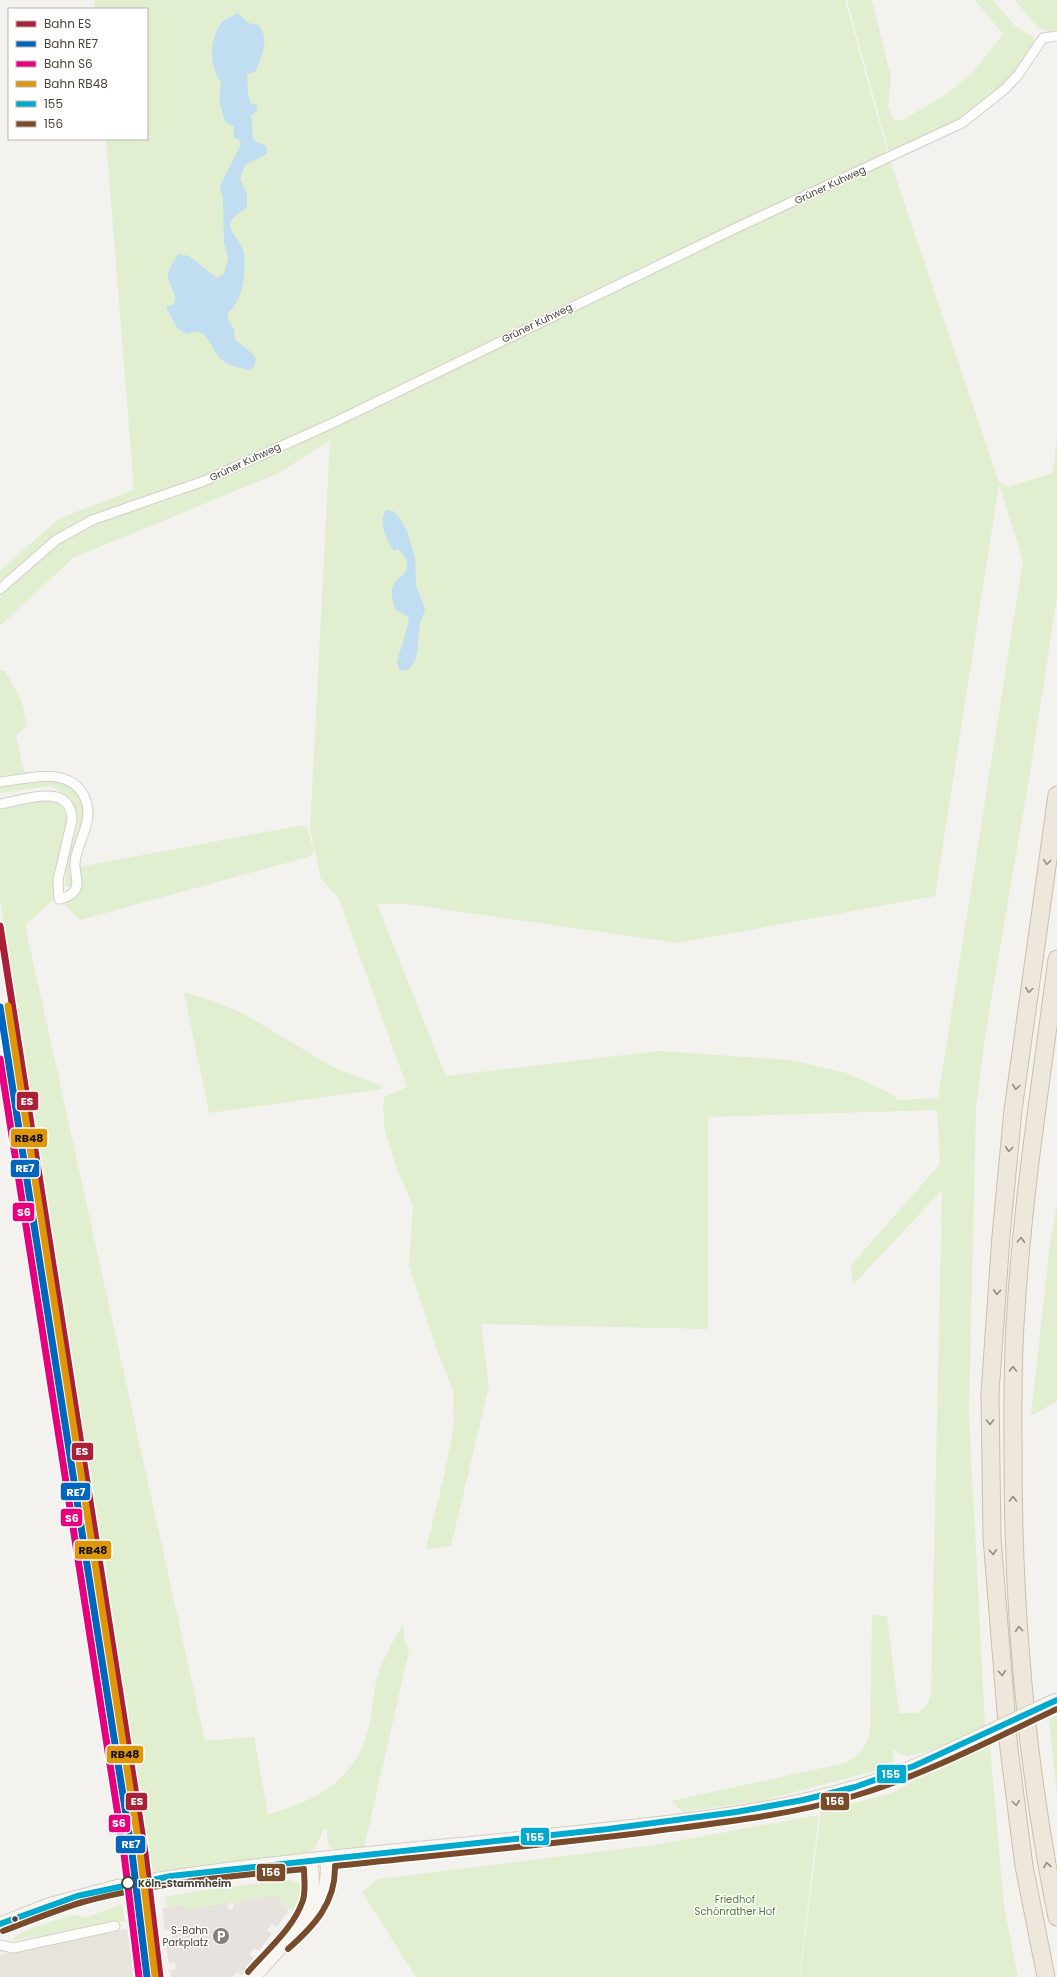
<svg xmlns="http://www.w3.org/2000/svg" width="1057" height="1977" viewBox="0 0 1057 1977" font-family="Poppins,sans-serif">
	<rect width="100%" height="100%" fill="#f4f2ee"/>
	<path fill="#e7e4dc" d="M127,1929L134,1977H0V1955L87,1936Z"/>
	<path fill="#e1eecf" fill-rule="evenodd" d="M94,0H845L889,158L999,482L1008,487L1053,473L1057,437V596L1031,767L986,1030L976,1107L969,1413L985,1726C970,1733 921,1757 906,1756C901,1756 899,1753 896,1750L893,1751L894,1761L889,1767L761,1801L683,1812L671,1801L845,1763C861,1754 864,1750 870,1732L872,1615L887,1616L899,1713H917L928,1704L931,1693L942,1190L853,1285L851,1265L940,1164L937,1110L708,1117V1329L481,1324L489,1386L451,1546L426,1549L445,1472L454,1425L453,1391L436,1347L409,1266L413,1205L397,1170L385,1131L383,1108L384,1097L407,1087L339,899L321,879L310,830L330,440L279,473L73,558L0,626V570L60,518L134,490L106,139H147V9H95ZM999,484L1023,561L938,1098L899,1100L889,1093L847,1073L790,1060L659,1051L446,1076L377,904H407L677,943L935,896Z
		M847,0H872L891,77L888,107L893,119L901,121L948,93L973,72L1003,34L975,0H993L1014,25L1033,37L1035,44L1012,79L960,123L890,156Z
		M1015,0H1057V34L1038,28Z
		M0,670L5,671L21,699L27,725L16,736L24,772L54,771L76,789L86,813L74,888L65,886L67,858L78,823L73,800L51,786L0,793Z
		M39,799H60L67,811V821L54,883L55,899L25,925L205,1741L254,1737L268,1814C320,1800 359,1778 370,1721C373,1708 373,1695 376,1682C381,1661 393,1642 403,1624L404,1640L409,1651L364,1848L339,1851L330,1847L327,1839V1830L324,1829C318,1839 318,1849 306,1854L153,1872L0,899V806Z
		M303,825L308,830L314,853L308,857L80,920L65,905V901L74,896L79,867Z
		M184,992L216,1002L244,1014L334,1068L383,1086L382,1089L209,1113Z
		M1057,1203V1401L1031,1416L1050,1244Z
		M1057,1715V1796L1049,1719Z
		M990,1747L1004,1906L1018,1977H800L821,1812L892,1793L936,1768Z
		M819,1815L799,1977H416L362,1892L378,1879L655,1845Z
		M290,1880C310,1886 306,1897 297,1912C288,1909 281,1905 279,1896L184,1910L183,1905L167,1907L165,1897L211,1889Z
		M122,1904L125,1921L17,1940H13V1939C17,1932 68,1915 78,1915C80,1916 82,1917 84,1918Z"/>
	<path fill="#e6e3df" d="M279,1895L280,1902L289,1910L277,1927L272,1924L267,1930L272,1934L259,1951L254,1948L249,1954L254,1958L242,1975L237,1972L233,1977H171L170,1970L176,1969L175,1962L169,1963L165,1939L171,1938L170,1930L165,1931L162,1908L184,1905L185,1910L227,1903L228,1909H233V1903Z"/>
	<path fill="#c0ddf1" d="M238,13L248,23L259,25C270,40 262,55 256,71L247,74L248,93L251,104L257,105V111L251,115L253,140L266,146L267,154L245,165L240,179L247,194V207C241,212 231,217 230,225C230,233 239,239 242,247C248,264 244,302 228,312V320L234,329L235,340L253,354L256,359L254,367L249,370C241,368 231,366 225,362C210,354 210,323 187,334L177,328L167,309V306L173,305C180,295 167,285 168,274C169,268 175,260 178,254L189,256L217,278L224,274L228,258L224,242L223,198L220,186L241,144L239,140L234,138V126L225,122L219,100L221,83C209,66 209,41 221,23C224,19 233,16 238,13Z
		M386,510L393,511L400,518L407,531L415,558L416,585L425,609C424,614 421,619 420,624C416,639 422,661 406,671L399,669L397,662L409,621L407,616L396,610C393,602 389,591 395,583C397,579 401,577 404,574C411,565 405,555 398,549L394,551C387,541 377,522 386,510Z"/>
	<g fill="none" stroke-linecap="round" stroke-linejoin="round">
		<path stroke="#d2cfca" stroke-width="13" stroke-dasharray="13 6" stroke-linecap="butt" d="M119,1886L153,1880"/>
		<g stroke="#d2d0cb" stroke-width="11">
			<path id="street" d="M0,589L56,540L92,520L204,481L335,422L738,227L962,123L1005,89L1018,75L1043,38L1057,36
				M0,782C21,780 49,771 69,781C76,784 81,790 84,796C96,821 77,840 75,863C74,872 80,883 75,890C72,895 65,898 59,899L58,880L72,820C71,781 24,800 0,804
				M0,1945L13,1948L115,1926"/>
		</g>
		<g stroke="#d3cfc5" stroke-width="15">
			<path id="secondary" d="M1043,1706L1057,1700
				M153,1880C301,1857 450,1847 599,1830C683,1821 770,1812 852,1788C899,1775 942,1754 986,1733
				M305,1923C324,1906 329,1884 327,1859
				M0,1924L48,1905L119,1886
				M254,1977C273,1954 300,1932 310,1903C314,1889 312,1874 311,1860"/>
		</g>
		<g stroke="#ccbfa9" stroke-width="19">
			<path id="highway" d="M1057,959C1042,1076 1023,1193 1016,1310C1012,1358 1013,1407 1013,1455C1013,1610 1026,1766 1057,1917
				M1046,1977L1024,1866L1009,1749L992,1538L990,1393L1001,1236L1013,1110L1057,795"/>
		</g>
		<use href="#street" stroke="#fdfdfc" stroke-width="9"/>
		<use href="#secondary" stroke="#f7f6f1" stroke-width="13"/>
		<use href="#highway" stroke="#ede8db" stroke-width="17"/>
		<g stroke="#d3cfc5" stroke-width="15" stroke-linecap="butt">
			<path id="secondary-bridge" d="M986,1733L1043,1706"/>
		</g>
		<use href="#secondary-bridge" stroke="#f7f6f1" stroke-width="13"/>
		<g stroke="#fff" stroke-width="9">
			<path id="bus-1" d="M0,1924L77,1896L171,1876L608,1829L736,1812L803,1800L855,1787L914,1766L1057,1700"/>
		</g>
		<g stroke="#fff" stroke-width="9">
			<path id="bus-2" d="M3,1931C30,1921 56,1910 83,1902C155,1883 230,1876 304,1869C304,1879 306,1890 303,1900C294,1928 267,1950 248,1972
				M288,1949C314,1926 336,1903 335,1866C439,1855 544,1845 648,1832C717,1823 787,1816 854,1796C925,1775 991,1740 1057,1709"/>
		</g>
		<use href="#bus-1" stroke="#00a9ce" stroke-width="6"/>
		<use href="#bus-2" stroke="#7a4b2a" stroke-width="6"/>
		<g stroke="#fff" stroke-width="10">
			<path id="rail-1" d="M0,926L145,1853L160,1977"/>
		</g>
		<g stroke="#fff" stroke-width="10">
			<path id="rail-2" d="M0,1007L132,1853L147,1977"/>
		</g>
		<g stroke="#fff" stroke-width="10">
			<path id="rail-3" d="M0,1059L124,1854L139,1977"/>
		</g>
		<g stroke="#fff" stroke-width="10">
			<path id="rail-4" d="M8,1006L140,1852L155,1976"/>
		</g>
		<use href="#rail-1" stroke="#aa2135" stroke-width="7"/>
		<use href="#rail-2" stroke="#0065bd" stroke-width="7"/>
		<use href="#rail-3" stroke="#e6007e" stroke-width="7"/>
		<use href="#rail-4" stroke="#dd9709" stroke-width="7"/>
	</g>
	<defs><path id="oneway-chevron" d="M-2-3.5L2.5 0L-2 3.5" fill="none" stroke-width="1.6" stroke-linecap="round" stroke-linejoin="round"/></defs>
	<g stroke="#948e82">
		<use href="#oneway-chevron" transform="translate(1047 862) rotate(98)"/>
		<use href="#oneway-chevron" transform="translate(1029 990) rotate(98)"/>
		<use href="#oneway-chevron" transform="translate(1016 1087) rotate(98)"/>
		<use href="#oneway-chevron" transform="translate(1009 1149) rotate(96)"/>
		<use href="#oneway-chevron" transform="translate(1021 1240) rotate(-85)"/>
		<use href="#oneway-chevron" transform="translate(997 1292) rotate(94)"/>
		<use href="#oneway-chevron" transform="translate(1013 1369) rotate(-88)"/>
		<use href="#oneway-chevron" transform="translate(990 1422) rotate(89)"/>
		<use href="#oneway-chevron" transform="translate(1013 1499) rotate(-90)"/>
		<use href="#oneway-chevron" transform="translate(993 1552) rotate(86)"/>
		<use href="#oneway-chevron" transform="translate(1019 1629) rotate(-94)"/>
		<use href="#oneway-chevron" transform="translate(1002 1673) rotate(85)"/>
		<use href="#oneway-chevron" transform="translate(1016 1803) rotate(82)"/>
		<use href="#oneway-chevron" transform="translate(1047 1865) rotate(-100)"/>
	</g>
	<defs>
		<g id="parking-disc" transform="scale(0.9)"><circle r="9.5" fill="#868178" stroke="#fff"/><path d="M-3.5-5.5H1a3.5 3.5 0 0 1 0 7H-1V5.5H-3.5ZM-1-3.4V-.6H.8a1.4 1.4 0 0 0 0-2.8Z" fill="#fff"/></g>
	</defs>
	<g fill-rule="evenodd">
		<use href="#parking-disc" x="221" y="1936"/>
	</g>
	<circle fill="#fff" stroke="#4b4439" stroke-width="2" cx="128" cy="1883" r="6"/>
	<circle fill="#4b4439" stroke="#fff" stroke-width="1.5" cx="15" cy="1919" r="3.5"/>
	<g text-anchor="middle" dominant-baseline="central" stroke-width="3" stroke-linejoin="round" paint-order="stroke">
		<g font-size="10" fill="#4b4439" stroke="#fff">
			<text transform="translate(830 185) rotate(-25)">Grüner Kuhweg</text>
			<text transform="translate(537 323) rotate(-26)">Grüner Kuhweg</text>
			<text transform="translate(245 462) rotate(-25)">Grüner Kuhweg</text>
		</g>
		<g font-size="10" font-weight="bold" fill="#4b4439" stroke="#fff" text-anchor="start">
			<text x="138" y="1883">Köln-Stammheim</text>
		</g>
		<g font-size="10" fill="#4a7f2a" stroke="#fff">
			<text x="735" y="1899">Friedhof<tspan x="735" dy="12">Schönrather Hof</tspan></text>
		</g>
		<g font-size="10" fill="#4b4439" stroke="#fff" text-anchor="end">
			<text x="208" y="1930">S-Bahn<tspan x="208" dy="12">Parkplatz</tspan></text>
		</g>
	</g>
	<g stroke="#fff" stroke-width="1.5">
		<rect x="16" y="1091" width="23" height="20" rx="4" fill="#aa2135"/>
		<rect x="10" y="1128" width="38" height="20" rx="4" fill="#dd9709"/>
		<rect x="10" y="1159" width="30" height="19" rx="4" fill="#0065bd"/>
		<rect x="12" y="1202" width="23" height="20" rx="4" fill="#e6007e"/>
		<rect x="71" y="1442" width="23" height="19" rx="4" fill="#aa2135"/>
		<rect x="60" y="1482" width="31" height="19" rx="4" fill="#0065bd"/>
		<rect x="60" y="1508" width="23" height="19" rx="4" fill="#e6007e"/>
		<rect x="74" y="1540" width="38" height="20" rx="4" fill="#dd9709"/>
		<rect x="106" y="1745" width="38" height="19" rx="4" fill="#dd9709"/>
		<rect x="876" y="1764" width="31" height="20" rx="4" fill="#00a9ce"/>
		<rect x="820" y="1792" width="30" height="19" rx="4" fill="#7a4b2a"/>
		<rect x="125" y="1792" width="23" height="19" rx="4" fill="#aa2135"/>
		<rect x="108" y="1814" width="23" height="19" rx="4" fill="#e6007e"/>
		<rect x="520" y="1827" width="30" height="19" rx="4" fill="#00a9ce"/>
		<rect x="115" y="1835" width="31" height="19" rx="4" fill="#0065bd"/>
		<rect x="256" y="1863" width="30" height="19" rx="4" fill="#7a4b2a"/>
	</g>
	<g font-size="11" text-anchor="middle" font-weight="bold" fill="#fff">
		<text x="27" y="1105">ES</text>
		<text x="25" y="1172">RE7</text>
		<text x="24" y="1216">S6</text>
		<text x="82" y="1455">ES</text>
		<text x="76" y="1496">RE7</text>
		<text x="72" y="1522">S6</text>
		<text x="891" y="1778">155</text>
		<text x="835" y="1805">156</text>
		<text x="137" y="1805">ES</text>
		<text x="119" y="1827">S6</text>
		<text x="535" y="1841">155</text>
		<text x="131" y="1848">RE7</text>
		<text x="271" y="1876">156</text>
	</g>
	<g font-size="11" text-anchor="middle" font-weight="bold" fill="#111">
		<text x="29" y="1142">RB48</text>
		<text x="93" y="1554">RB48</text>
		<text x="125" y="1758">RB48</text>
	</g>
	<rect x="8" y="8" width="140" height="132" fill="#ffffff" stroke="#b7b4b0"/>
	<rect x="16" y="21" width="20" height="6" fill="#aa2135" stroke="#b7b4b0"/>
	<text x="44" y="28" font-size="12" fill="#4b4439">Bahn ES</text>
	<rect x="16" y="41" width="20" height="6" fill="#0065bd" stroke="#b7b4b0"/>
	<text x="44" y="48" font-size="12" fill="#4b4439">Bahn RE7</text>
	<rect x="16" y="61" width="20" height="6" fill="#e6007e" stroke="#b7b4b0"/>
	<text x="44" y="68" font-size="12" fill="#4b4439">Bahn S6</text>
	<rect x="16" y="81" width="20" height="6" fill="#dd9709" stroke="#b7b4b0"/>
	<text x="44" y="88" font-size="12" fill="#4b4439">Bahn RB48</text>
	<rect x="16" y="101" width="20" height="6" fill="#00a9ce" stroke="#b7b4b0"/>
	<text x="44" y="108" font-size="12" fill="#4b4439">155</text>
	<rect x="16" y="121" width="20" height="6" fill="#7a4b2a" stroke="#b7b4b0"/>
	<text x="44" y="128" font-size="12" fill="#4b4439">156</text>
</svg>
